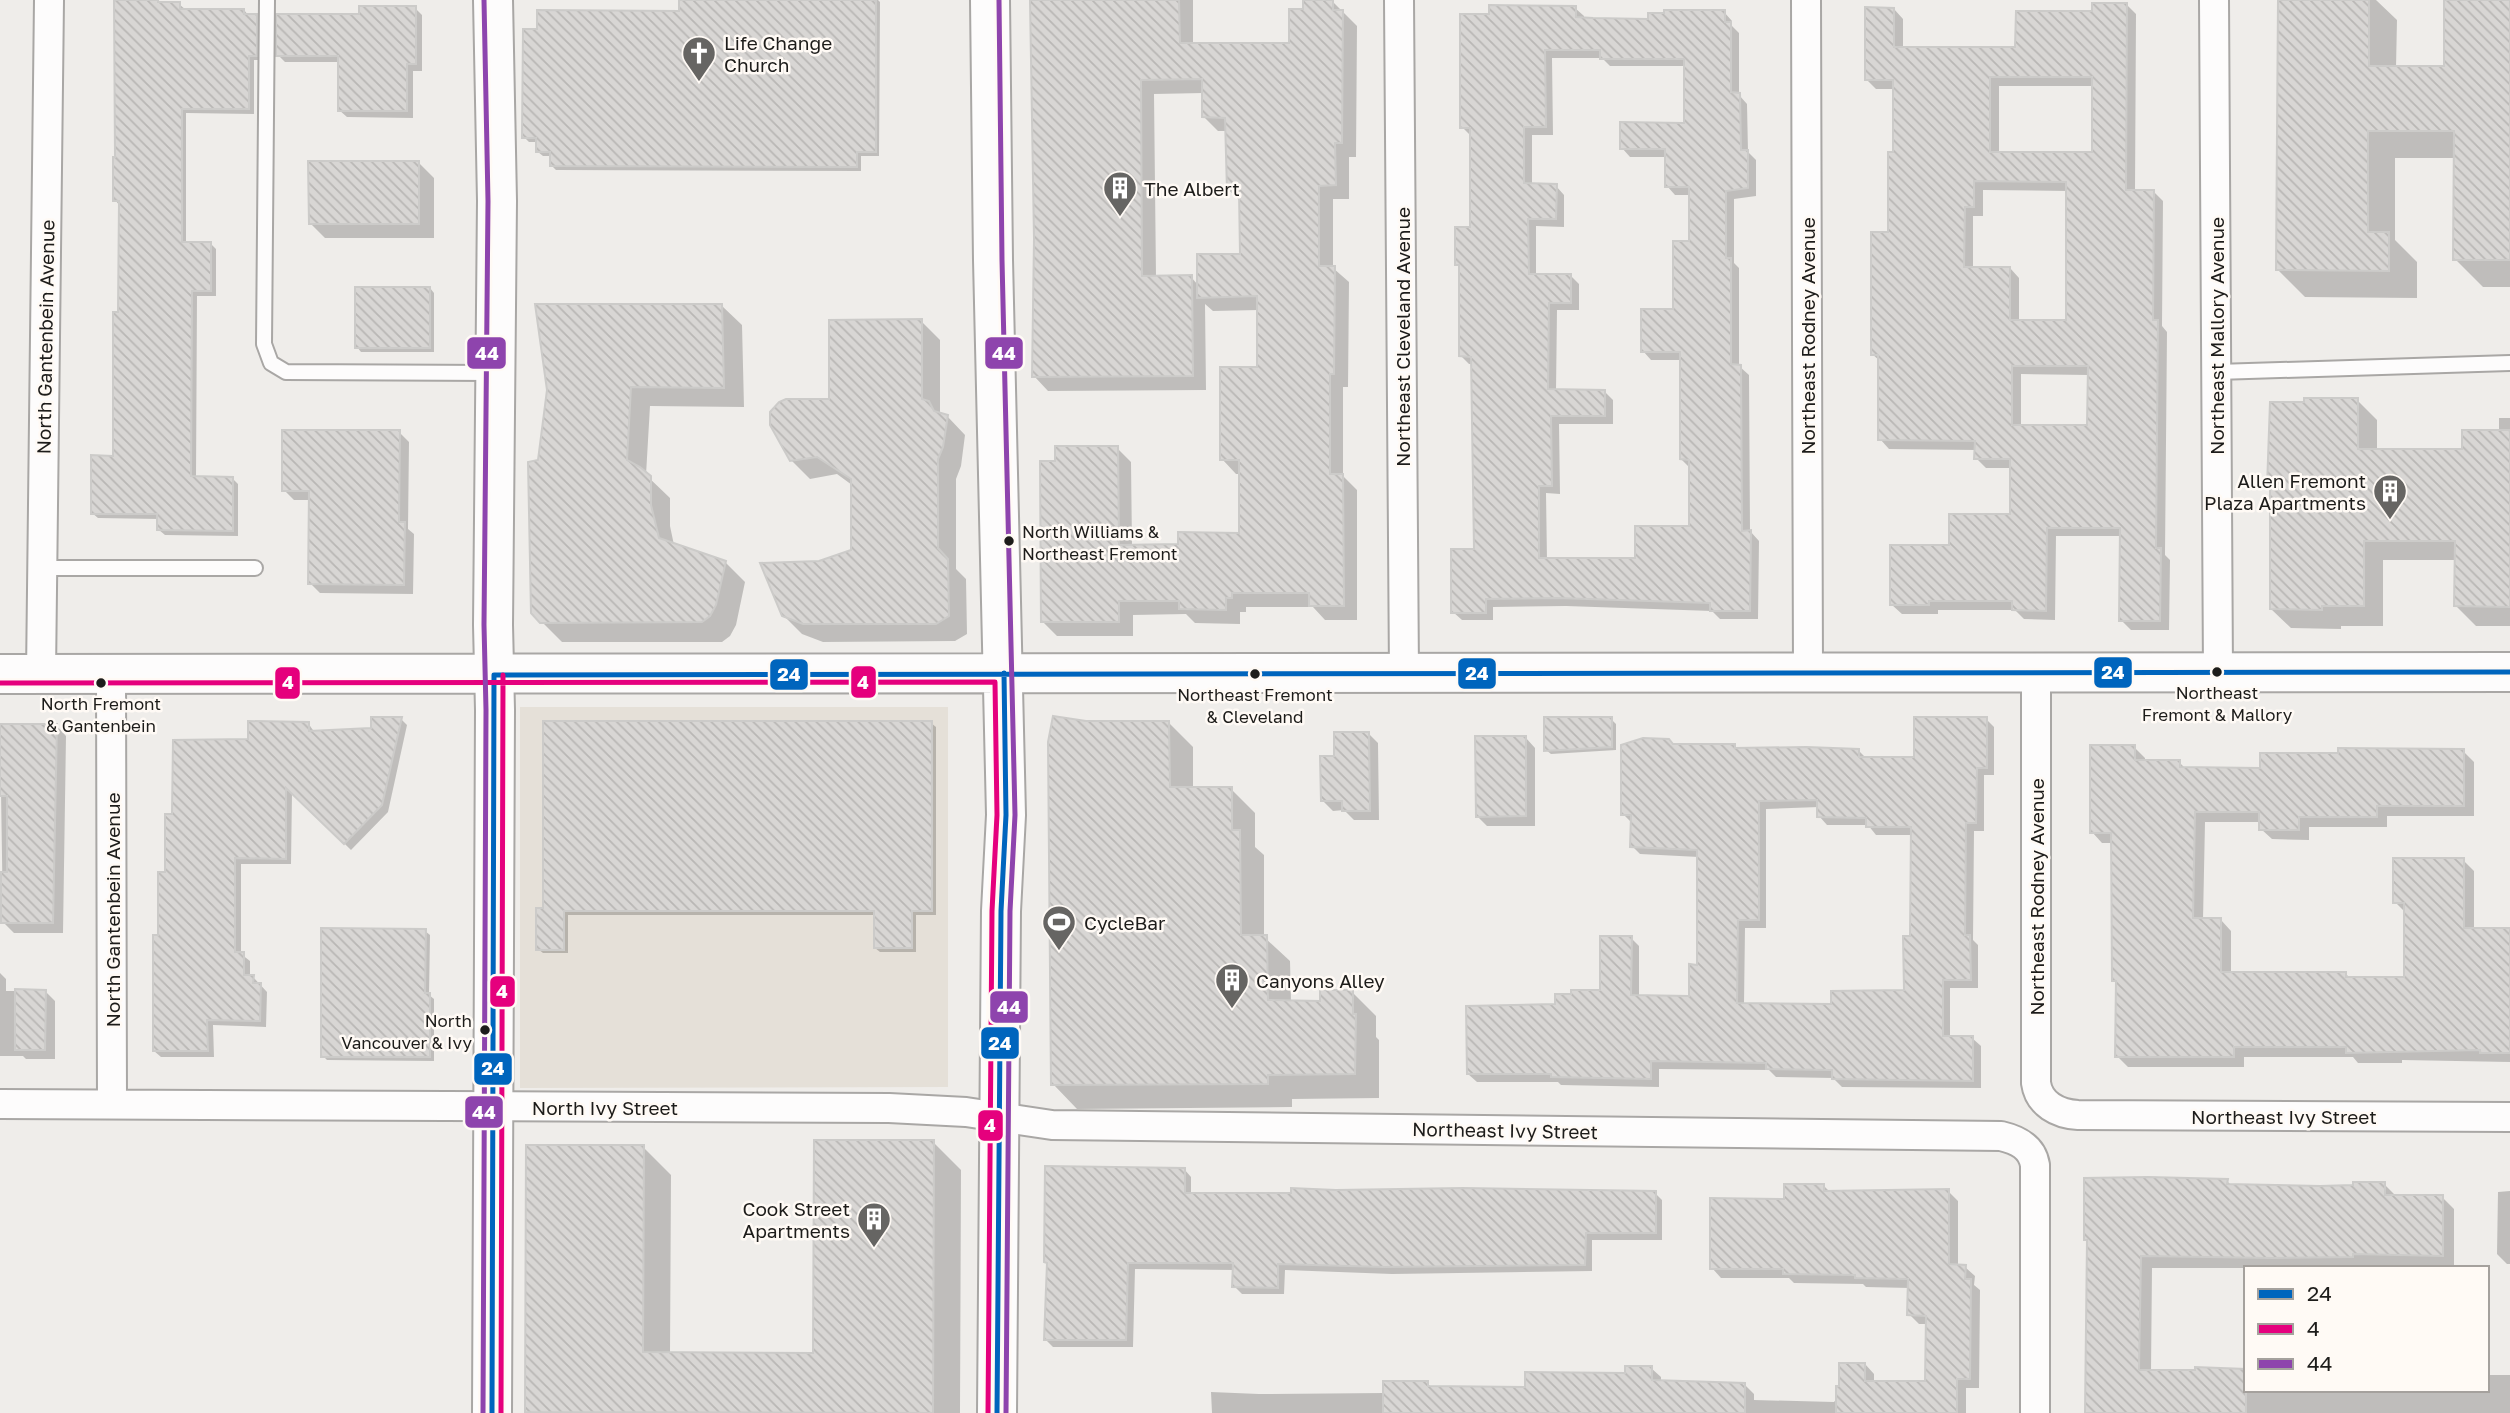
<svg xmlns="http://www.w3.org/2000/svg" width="2510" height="1413" viewBox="0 0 2510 1413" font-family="'Golos Text',sans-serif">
	<defs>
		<pattern id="building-back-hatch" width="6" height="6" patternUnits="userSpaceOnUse" patternTransform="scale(1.75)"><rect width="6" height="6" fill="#d8d6d4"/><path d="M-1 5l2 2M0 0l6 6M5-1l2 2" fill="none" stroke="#b9b7b5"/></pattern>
	</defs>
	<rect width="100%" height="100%" fill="#efedea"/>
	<path fill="#e5e0d8" d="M520,707H948V1087L520,1088Z"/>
	<path fill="#0003" fill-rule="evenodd" d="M115,0H158L163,4H179L186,10H244L249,16H257L262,21V60H254V114L186,113V244H211L216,249V296H197L196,478H232L238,484V536L165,535L159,530V519L98,518L92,513L115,457L120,206L115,200L117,159Z
		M681,0H878L880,2L879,156H861V171L556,170L551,165V156H543L538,152V142H529L524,137L681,13Z
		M1032,0H1193V45H1290L1305,11L1333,2L1357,26L1356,157H1349V199H1333V268L1349,282L1348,387H1343V476L1357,490V620H1325L1313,607H1246V612H1240V624L1195,623L1186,614L1133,615V636H1057L1043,622L1057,462L1117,448L1131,462L1132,546H1180L1241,535V474H1236L1222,459L1259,369V310L1213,311L1205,304L1206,390L1048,391L1034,376L1035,239ZM1204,93V117L1218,131H1228L1229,190L1241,202L1242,255L1198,285L1191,277H1156L1154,94Z
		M2279,0H2376L2397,20L2396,68H2446V0H2510V287H2483L2455,259V158H2395V240L2417,262V298L2305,297L2277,269Z
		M2127,5L2136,14L2135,192H2154L2163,201L2162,326L2167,332L2165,555L2170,560L2169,630H2131L2121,620L2122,536H2056L2055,620L2024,619L2015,610H1938V614H1902L1892,605L1951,547L2012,516V468H1986L1976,458V450L1889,449L1880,439V361L1872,354L1890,234L1895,154V89H1876L1866,79L1894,9L1903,19V49H2017L2093,13ZM1999,86H2094V153H1999ZM1983,190L2068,191V322H2019V278L2010,268H1973V216H1983ZM2021,374L2089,375V427H2021Z
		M415,8L422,15V71H413V118L347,117L339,110L340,62H285L278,55L361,16Z
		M1575,8L1584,16V20L1650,21L1724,12L1732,21V26L1739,33V95L1747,104L1748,152L1756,160V196L1734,199V263L1739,268V366L1749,375L1750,531L1759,541L1758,619H1720L1712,611L1566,606L1493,607V620H1462L1453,612L1475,550L1473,364H1469L1461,356V269L1456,264L1472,228L1470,135L1462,127L1491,16ZM1552,58H1602L1610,66H1686V125L1622,148L1630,157H1667V186L1675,195H1691V243L1675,311L1643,351L1651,360H1682L1681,459L1690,468L1691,528L1637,560H1547L1546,493L1560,494L1559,424H1613V400L1604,391H1556L1557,310H1579V284L1570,275H1536V226L1564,227V195L1556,186L1532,185V135H1553Z
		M419,163L434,178V238H325L310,223Z
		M430,288L434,293V352H361L357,347Z
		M722,306L742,325L744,407L650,406L646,475L670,498V526L674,545L725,562L745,582L736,625L730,636L722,642H562L533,613L540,462Z
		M921,321L940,340V414L947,416L965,435L961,466L956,479V569L966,579L967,634L955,641L823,642L802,634L783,615L819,563L852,552V485L837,474L810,479L791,460L830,401Z
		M2357,400L2377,420V451H2464L2499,432V418H2510V626H2476L2456,606V560H2383V626H2341V629L2291,628L2271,609L2272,489L2269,486Z
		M399,432L409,442L408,529L414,534L413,594L320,593L310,583V500H294L284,490Z
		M401,719L407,725L388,812L351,850L292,792L291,864H241V954L250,961V977H253L267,992L266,1027L213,1025L214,1057H161L154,1051L160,937L174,816L250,741L308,723L315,733L373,730Z
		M1611,719L1616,724V750L1551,754L1546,750Z
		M1986,719L1994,727V775H1984V831H1974L1973,940L1978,945V988H1950V1038H1972L1981,1046V1088L1842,1087L1833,1078L1776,1077L1769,1070L1659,1069V1087L1561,1085L1558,1082H1477L1468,1074L1557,1006L1602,992L1631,938L1639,946V997L1691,998L1699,966V857L1640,854L1632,846V823L1623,814L1673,745H1734L1738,749L1859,751L1867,759H1915ZM1819,807V816L1827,825H1868L1876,835H1913L1912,938L1905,992L1833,1006L1744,1004L1745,928H1766V809Z
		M931,723L936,727V915H916V952H880L875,948V915H568V953H543L538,949L545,910Z
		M1086,723H1169L1193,747V789H1231L1255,813V847L1264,855V937L1290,961L1291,1002H1321L1352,992L1376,1016V1037L1379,1040V1098L1292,1099V1107L1077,1109L1053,1084Z
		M0,725H56L66,736L63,933H14L3,922Z
		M1368,733L1378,743L1379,820H1354L1344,810L1333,811L1323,801L1336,757Z
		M1526,738L1535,748V826H1487L1477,816Z
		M2134,747L2145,758V762H2179L2186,769L2261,770L2463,751L2474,762V816H2387V827H2309V840L2272,839L2261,829V822H2205L2203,920H2221L2231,931V974H2346L2351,979H2406V913L2395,902L2463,860L2474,871V930H2510V1062L2402,1060V1063H2358L2353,1057H2244V1067H2128L2117,1056L2118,984L2114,980L2113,843H2102L2092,832Z
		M425,931L430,935L429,995L434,999V1061L327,1060L323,1056Z
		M0,973L6,979V991H45L55,1001V1059H26L23,1056H0Z
		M933,1142L961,1170L960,1413H528L527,1411L643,1147L671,1175L670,1354L815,1355Z
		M1184,1169L1191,1177V1194L1655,1193L1662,1200V1240H1592V1271L1392,1274L1285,1270L1284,1294H1242L1234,1286V1270L1135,1269L1133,1347H1053L1046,1340L1048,1265L1045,1262Z
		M2227,1181L2232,1186L2320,1188L2384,1184L2396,1196L2442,1197L2454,1209V1268H2152L2151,1372L2246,1390H2487V1375H2510V1413H2087L2089,1242L2085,1239Z
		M1824,1186L1831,1193L1948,1191L1958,1201V1266L1965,1267L1975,1276L1974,1285L1980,1290L1979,1388H1966V1413H1212L1211,1392L1259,1394L1384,1393L1427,1383L1432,1388L1526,1389L1626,1375L1651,1368L1661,1377V1382L1744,1384L1754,1394V1400L1834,1402L1865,1364L1874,1374V1383H1927L1928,1324H1919L1909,1314L1910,1288L1866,1287L1863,1284L1794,1283L1789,1278H1721L1712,1268L1786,1201Z
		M2510,1191V1264H2507L2497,1254L2498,1192Z"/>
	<path fill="url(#building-back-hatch)" stroke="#cccbc9" stroke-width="2" fill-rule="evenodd" d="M114,0H158V2H180V9H244V14H257V56H249V109H182V242H211V291H192L191,476L233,477V531L157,530V514H91V455L113,456V312H118L119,201H113V157H115Z
		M679,0H876V152H857V167L550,166V152H536V138H522L523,29H537V10L679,11Z
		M1030,0H1179L1180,43H1289V9H1303V0H1333V10H1343L1342,143H1335L1336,185L1319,186V266H1335L1334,374H1330V474H1343L1344,606H1309V593H1232V598H1226V610L1179,609V601H1119V622H1041L1040,461H1055V446H1118L1119,545L1178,544V532L1239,533V460H1220V367H1257V296L1197,298V254H1240L1239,191H1227L1225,118L1202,117V79L1141,80L1142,276L1192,275L1193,376L1032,377L1034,239Z
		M2278,0H2369V66H2444V0H2510V260H2453L2454,131H2368V232H2389V271L2276,270Z
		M2092,3H2127L2126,190H2154L2153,320H2158L2156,548H2161L2160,621H2119L2120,528H2047L2046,611L2012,610V601H1929V605H1890V545H1949V514H2010V459H1974L1975,441L1878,440V355H1871V232H1888V152H1893V80H1865V7L1894,8V47H2015L2016,11H2092ZM1990,77H2092V152H1990ZM1974,181L2066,182V320H2010V267H1964L1965,207H1974ZM2012,366H2088L2087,425H2012Z
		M1489,5L1576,6V17L1593,18L1648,19V13H1664V10H1725V22H1731V92L1740,93L1741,150H1748V188L1726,191V258H1731V364L1741,365L1742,531L1751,530L1750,611H1710V603L1557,598L1486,599V613H1451V549H1474L1471,357L1459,356V265H1455V227H1470V128H1460V14H1489ZM1545,50H1600V59H1684V123L1620,122V149H1665V187H1689V241H1673V309H1641V352H1680V459L1689,460V526H1635V558H1539V486H1552L1551,416H1605V390L1548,389L1549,303H1571V274H1529L1528,219H1556L1557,184L1524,183V127H1546Z
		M359,6H416V64H407V111H338V56H276V14H359Z
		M308,161H419V224H309Z
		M355,287H430V348H355Z
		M535,304H722L724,388L631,387L627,460L640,467L651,476V505L659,538L726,561L716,605L710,616L702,622L540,623L531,613L528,462L538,460L547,390Z
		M922,319V399L929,401L934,411L948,415L943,447L938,459V548L948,559L949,616L936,624H803L782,616L760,563L819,561L851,550V479L817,457L790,461L770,425V412L779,402L786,399H829V320Z
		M2304,398H2358V449H2462V430H2510V607L2454,606L2455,541H2364V606H2322V610L2270,609V487H2267L2270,402H2304Z
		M282,430H400L399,522H405L404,585L308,584L309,491H282Z
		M1053,716L1086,721H1169L1170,787H1232V830H1240L1241,935H1267L1268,1000L1320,1001V990H1353V1014H1356L1355,1074L1268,1075V1084L1051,1085L1048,742Z
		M371,717H402L382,805L344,844L286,788V859L235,858V952H244V975H254L253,983H261L260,1021L207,1020L208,1051H153V935H158V872H165V814H172L173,740L248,739V721L309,722V731L371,728Z
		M1544,717H1612V747L1544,751Z
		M1914,717H1987V768H1977L1976,823H1966L1965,935H1970L1971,980H1943V1036H1973V1081L1832,1079V1070L1766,1069V1063L1651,1061V1079L1551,1077V1074H1467L1466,1006L1555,1004V994H1571V990H1600V936H1632L1631,995L1689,996V964L1697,965V850L1630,847L1631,815H1621V745L1643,738L1669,739L1673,744H1735V748L1806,747L1859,749V757H1914ZM1817,800V817L1866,818V827H1911L1910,936H1903L1904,990L1831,991V1004L1737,1003L1738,920H1759V801Z
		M543,721H932V911H912V948H874V911H564V950H536V908H543Z
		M0,724H57L53,923H1V872H7V796H0Z
		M1334,732H1369L1370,811H1342V801H1321L1320,756H1334Z
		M1475,736H1526V816L1476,817Z
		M2090,745H2135V760H2180V767L2260,768V753H2338V748L2464,749V806H2377V817H2299V830H2259V812H2195L2193,918H2221V972H2346V977H2404V903H2393V858H2464V928H2510V1053H2480V1050L2346,1053V1047H2234V1057H2115L2116,981H2112L2111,833H2090Z
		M321,928L426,929L425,993H430V1057H321Z
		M15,989L46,990L45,1050H15Z
		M814,1140H934L933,1413L525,1412L526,1145H644L643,1352L813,1353Z
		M1045,1166L1185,1168V1193H1291V1188L1336,1190L1463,1188L1656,1191V1233H1586L1585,1265L1384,1267L1278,1264V1288L1232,1287L1233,1263H1128L1126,1340H1044L1047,1263L1044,1262Z
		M2148,1177L2228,1179L2227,1184L2320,1186L2353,1185V1182H2385V1195H2443V1256L2353,1254V1257L2273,1258L2141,1256L2139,1370H2195V1367L2246,1369V1413H2085L2087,1240H2084V1178Z
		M1784,1184H1824V1191L1949,1189V1264L1966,1265L1965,1279H1971L1970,1379H1957V1413H1836V1386H1839V1363H1865V1381H1925L1926,1316L1907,1315L1908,1279L1855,1278V1275L1783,1274V1269H1710V1198L1784,1199Z
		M1625,1366H1652V1380L1745,1383V1413H1383V1381H1428V1386L1525,1387V1372L1625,1373Z"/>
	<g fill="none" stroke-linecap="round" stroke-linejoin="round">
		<g stroke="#a9a7a5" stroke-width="18">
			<path id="lane" d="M267,0L264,344L271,363L286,372L493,373
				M2217,372L2510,363
				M43,568H255"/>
		</g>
		<g stroke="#a9a7a5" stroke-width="32">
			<path id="street" d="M1399,0L1404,673
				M1806,0L1808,672
				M2214,0L2218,672
				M2036,672V1083C2039,1104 2058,1114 2078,1115L2510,1117
				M41,674L49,0
				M111,674L112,1104
				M0,1104L889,1108L966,1112L1052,1125L2001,1136C2018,1140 2032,1147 2035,1165V1413"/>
		</g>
		<g stroke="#a9a7a5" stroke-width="42">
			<path id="secondary" d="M990,0L993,260L1006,815L1001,911L997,1413
				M0,674L2510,672
				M492,1413L495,710L493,625L497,201L493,0"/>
		</g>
		<use href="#lane" stroke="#fdfcfc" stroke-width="14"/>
		<use href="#street" stroke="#fdfcfc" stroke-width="28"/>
		<use href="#secondary" stroke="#fdfcfc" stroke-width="38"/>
		<g stroke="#fffaf5" stroke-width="10">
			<path id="bus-1" d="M492,1413L494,675L2510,672
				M997,1413L1001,911L1006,815L1004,673"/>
		</g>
		<g stroke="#fffaf5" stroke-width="10">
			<path id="bus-2" d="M0,683L995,682L997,815L992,911L988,1413
				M501,1413L503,675"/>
		</g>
		<g stroke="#fffaf5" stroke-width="10">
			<path id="bus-3" d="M999,0L1002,260L1015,815L1010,911L1006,1413
				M483,1413L486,710L484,625L488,201L484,0"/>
		</g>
		<use href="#bus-1" stroke="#0065bd" stroke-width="5"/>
		<use href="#bus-2" stroke="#e5007d" stroke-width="5"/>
		<use href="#bus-3" stroke="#8e44ad" stroke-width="5"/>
	</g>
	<defs>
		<g id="church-pin" transform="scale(1.75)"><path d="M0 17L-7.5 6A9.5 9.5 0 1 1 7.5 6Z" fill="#666563" stroke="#fffaf5"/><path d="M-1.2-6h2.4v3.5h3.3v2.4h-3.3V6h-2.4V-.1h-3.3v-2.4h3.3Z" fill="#fff"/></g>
		<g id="building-pin" transform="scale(1.75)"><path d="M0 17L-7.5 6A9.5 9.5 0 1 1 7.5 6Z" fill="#666563" stroke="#fffaf5"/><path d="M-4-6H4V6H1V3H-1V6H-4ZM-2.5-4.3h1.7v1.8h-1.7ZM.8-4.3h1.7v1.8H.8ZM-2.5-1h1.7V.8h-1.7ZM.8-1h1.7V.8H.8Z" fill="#fff"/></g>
		<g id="stadium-pin" transform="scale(1.75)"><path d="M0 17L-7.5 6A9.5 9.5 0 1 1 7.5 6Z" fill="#666563" stroke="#fffaf5"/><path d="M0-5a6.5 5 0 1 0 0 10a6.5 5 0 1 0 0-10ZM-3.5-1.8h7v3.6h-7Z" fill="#fff"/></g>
	</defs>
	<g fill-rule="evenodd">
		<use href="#church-pin" x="699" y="53"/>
		<use href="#building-pin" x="1120" y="188"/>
		<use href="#building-pin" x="2390" y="491"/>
		<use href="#stadium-pin" x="1059" y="922"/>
		<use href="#building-pin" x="1232" y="980"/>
		<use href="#building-pin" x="874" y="1219"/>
	</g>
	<g fill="#1d1c1a" stroke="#fffaf5" stroke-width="2.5">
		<circle cx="1009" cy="541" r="6"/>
		<circle cx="2217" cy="672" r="6"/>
		<circle cx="1255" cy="674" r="6"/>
		<circle cx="101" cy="683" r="6"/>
		<circle cx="485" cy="1030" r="6"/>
	</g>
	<g text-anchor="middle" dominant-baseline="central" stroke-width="5" stroke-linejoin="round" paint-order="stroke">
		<g font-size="17" fill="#1d1c1a" stroke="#fffaf5">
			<text x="1022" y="531" text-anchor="start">North Williams &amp;<tspan x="1022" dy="22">Northeast Fremont</tspan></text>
			<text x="2217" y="692">Northeast<tspan x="2217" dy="22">Fremont &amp; Mallory</tspan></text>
			<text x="1255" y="694">Northeast Fremont<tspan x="1255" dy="22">&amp; Cleveland</tspan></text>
			<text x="101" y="703">North Fremont<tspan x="101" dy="22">&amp; Gantenbein</tspan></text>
			<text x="472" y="1020" text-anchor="end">North<tspan x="472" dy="22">Vancouver &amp; Ivy</tspan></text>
		</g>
		<g font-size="19" fill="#1d1c1a" stroke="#fffaf5" text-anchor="start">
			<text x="724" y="42">Life Change<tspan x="724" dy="22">Church</tspan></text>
			<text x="1144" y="188">The Albert</text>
			<text x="2366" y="480" text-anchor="end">Allen Fremont<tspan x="2366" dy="22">Plaza Apartments</tspan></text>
			<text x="1084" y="922">CycleBar</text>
			<text x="1256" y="980">Canyons Alley</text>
			<text x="850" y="1208" text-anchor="end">Cook Street<tspan x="850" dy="22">Apartments</tspan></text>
		</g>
		<g font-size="19" fill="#1d1c1a" stroke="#fffaf5">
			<text transform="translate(1807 336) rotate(-90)">Northeast Rodney Avenue</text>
			<text transform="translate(2216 336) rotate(-90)">Northeast Mallory Avenue</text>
			<text transform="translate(45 337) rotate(-89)">North Gantenbein Avenue</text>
			<text transform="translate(1402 337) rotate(-90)">Northeast Cleveland Avenue</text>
			<text transform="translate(2036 897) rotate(-90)">Northeast Rodney Avenue</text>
			<text transform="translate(112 910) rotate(-90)">North Gantenbein Avenue</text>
			<text x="605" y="1107">North Ivy Street</text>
			<text x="2284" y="1116">Northeast Ivy Street</text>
			<text transform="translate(1505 1130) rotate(1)">Northeast Ivy Street</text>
		</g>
	</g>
	<g stroke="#fffaf5" stroke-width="2.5">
		<rect x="466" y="336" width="41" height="34" rx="7" fill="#8e44ad"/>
		<rect x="984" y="336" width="40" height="34" rx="7" fill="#8e44ad"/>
		<rect x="2093" y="656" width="40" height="33" rx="7" fill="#0065bd"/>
		<rect x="1457" y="657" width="40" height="33" rx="7" fill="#0065bd"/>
		<rect x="769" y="658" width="40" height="33" rx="7" fill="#0065bd"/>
		<rect x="850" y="665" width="27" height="34" rx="7" fill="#e5007d"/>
		<rect x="274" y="666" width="27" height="34" rx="7" fill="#e5007d"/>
		<rect x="489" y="975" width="27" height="33" rx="7" fill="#e5007d"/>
		<rect x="989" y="990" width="40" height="34" rx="7" fill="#8e44ad"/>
		<rect x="980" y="1026" width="40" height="34" rx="7" fill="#0065bd"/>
		<rect x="473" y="1052" width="40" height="34" rx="7" fill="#0065bd"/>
		<rect x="464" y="1095" width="40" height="34" rx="7" fill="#8e44ad"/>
		<rect x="977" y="1109" width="27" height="33" rx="7" fill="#e5007d"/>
	</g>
	<g font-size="19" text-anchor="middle" font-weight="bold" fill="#fff">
		<text x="487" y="360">44</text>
		<text x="1004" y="360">44</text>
		<text x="2113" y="679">24</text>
		<text x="1477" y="680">24</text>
		<text x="789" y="681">24</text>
		<text x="863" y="689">4</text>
		<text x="288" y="689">4</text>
		<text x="502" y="998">4</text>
		<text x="1009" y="1014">44</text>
		<text x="1000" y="1050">24</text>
		<text x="493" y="1075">24</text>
		<text x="484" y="1119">44</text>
		<text x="990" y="1132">4</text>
	</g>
	<rect x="2244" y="1266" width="245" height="126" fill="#fffaf5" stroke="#a5a19d" stroke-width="2"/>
	<rect x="2258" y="1289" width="35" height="10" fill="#0065bd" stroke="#a5a19d" stroke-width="2"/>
	<text x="2307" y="1301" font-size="21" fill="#1d1c1a">24</text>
	<rect x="2258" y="1324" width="35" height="10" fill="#e5007d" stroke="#a5a19d" stroke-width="2"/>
	<text x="2307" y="1336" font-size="21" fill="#1d1c1a">4</text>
	<rect x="2258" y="1359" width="35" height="10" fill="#8e44ad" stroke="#a5a19d" stroke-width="2"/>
	<text x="2307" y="1371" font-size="21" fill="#1d1c1a">44</text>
</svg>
